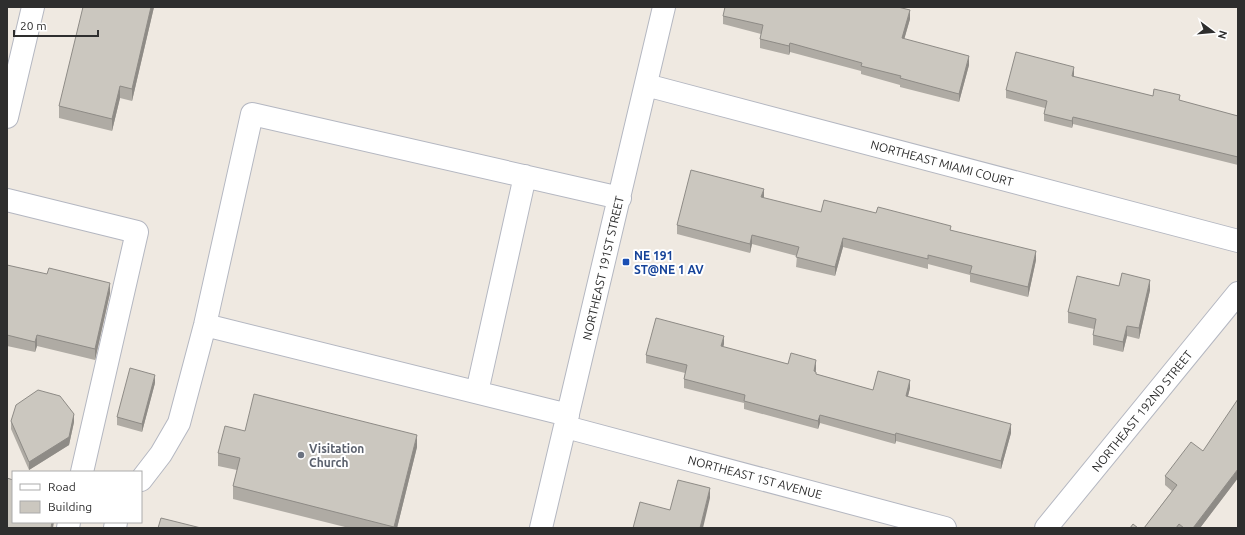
<svg xmlns="http://www.w3.org/2000/svg" width="1245" height="535" viewBox="0 0 1245 535" font-family="Ubuntu,sans-serif">
	<rect width="100%" height="100%" fill="#efe9e1"/>
	<g fill="none" stroke-linecap="round" stroke-linejoin="round">
		<g stroke="#b4b7c1" stroke-width="24">
			<path id="minor" d="M646,85L1238,241
				M7,117L33,7
				M7,200L137,232L82,472
				M205,325L568,415
				M477,392L525,176
				M566,427L945,528
				M141,480L161,454L179,423L205,325L252,114L620,198
				M68,528L69,522
				M115,528L116,522
				M541,528L664,7
				M1046,528L1238,293"/>
		</g>
		<use href="#minor" stroke="#fff" stroke-width="22"/>
	</g>
	<path fill="#afaba4" d="M154,7L132,101L120,98L112,131L59,118V106Z
		M723,16L910,19L904,39L969,65L959,102L900,87V85L861,74V71L790,52L789,55L760,48V39L761,34L723,24Z
		M1074,75V77L1153,96L1180,101L1238,116V165L1073,124L1072,128L1044,121V114L1045,108L1006,98V90Z
		M821,212L876,213L951,230L1036,260L1028,297L970,282V275L928,264V269L843,247L835,276L796,267L797,256L752,244L750,253L677,234V225Z
		M7,265L110,293L95,360L37,346L35,352L7,346Z
		M1119,286L1150,290L1139,339L1127,336L1123,352L1093,345V335L1094,329L1068,323V312Z
		M724,344L723,347L788,364L816,369V374L873,390L910,388L908,396L1011,433L1001,469L896,441L895,444L820,423L818,429L744,409V403L684,388V379L685,373L646,363V355Z
		M155,383L142,432L117,425V417Z
		M11,421L74,422L69,445L29,470L11,429Z
		M245,431L417,447L397,528H349L233,499V486L237,470L218,466V453Z
		M1165,476L1238,478L1200,528H1144L1172,491L1165,485Z"/>
	<path fill="#8e8b86" d="M151,7H154L132,101V89Z
		M910,10V19L902,47V38Z
		M790,43V52L789,55V46Z
		M969,56V65L959,102V94Z
		M1074,67V75L1072,84V76Z
		M120,86V98L112,131V119Z
		M1073,117V124L1072,128V121Z
		M764,189V198L761,197Z
		M752,235V244L750,253V244Z
		M843,238V247L835,276V267Z
		M1036,251V260L1028,297V287Z
		M1150,280V290L1139,339V328Z
		M110,283V293L95,360V349Z
		M1127,326V336L1123,352V342Z
		M37,335V346L35,352V342Z
		M724,336V344L721,355V346Z
		M816,360V369L814,379V371Z
		M155,375V383L142,432V424Z
		M910,380V388L906,404V396Z
		M74,414V422L69,445L29,470V462Z
		M820,415V423L818,429V421Z
		M1011,424V433L1001,469V461Z
		M896,433V441L895,444V435Z
		M417,435V447L397,528H394Z
		M1238,469V478L1200,528H1193Z
		M710,488V498L703,528H700Z
		M52,522H54L53,528H51Z"/>
	<path fill="#cbc7bf" stroke="#8e8b86" d="M83,7H151L132,89L120,86L112,119L59,106Z
		M725,7H898L910,10L902,38L969,56L959,94L900,78L901,76L861,66L862,63L790,43L789,46L760,39L763,25L723,16Z
		M1016,52L1074,67L1072,76L1153,96L1154,89L1180,95L1179,100L1238,116V157L1073,117L1072,121L1044,114L1047,101L1006,90Z
		M691,170L764,189L761,197L821,212L824,200L876,213L878,207L951,226L950,230L1036,251L1028,287L970,273L972,266L928,255V259L843,238L835,267L796,257L799,247L752,235L750,244L677,225Z
		M7,265L47,274L49,268L110,283L95,349L37,335L35,342L7,335Z
		M1122,273L1150,280L1139,328L1127,326L1123,342L1093,335L1096,319L1068,312L1077,276L1119,286Z
		M656,318L724,336L721,346L788,364L791,353L816,360L814,371L816,372V374L873,390L878,371L910,380L906,396L1011,424L1001,461L896,433L895,435L820,415L818,421L744,401L745,395L684,379L687,365L646,355Z
		M130,368L155,375L142,424L117,417Z
		M38,390L60,396L74,414L69,437L29,462L11,421L16,405Z
		M254,394L417,435L394,527L233,486L240,458L218,453L225,426L245,431Z
		M1238,399V469L1193,528H1184L1179,524L1176,528H1144L1177,485L1165,476L1191,442L1203,451Z
		M7,478L13,480V522H52L51,528H7Z
		M678,480L710,488L700,528H633L640,502L670,510Z
		M161,518L201,528H158Z
		M1133,524L1138,528H1130Z"/>
	<rect fill="#1a4fb4" stroke="#fff" stroke-width="1.5" x="622" y="258" width="8" height="8" rx="2"/>
	<circle fill="#6b7280" stroke="#fff" stroke-width="1.5" cx="301" cy="455" r="4"/>
	<g text-anchor="middle" dominant-baseline="central" stroke-width="4" stroke-linejoin="round" paint-order="stroke">
		<g font-size="12" fill="#2e2e2e" stroke="#fff">
			<text transform="translate(942 163) rotate(15)">NORTHEAST MIAMI COURT</text>
			<text transform="translate(603 268) rotate(-77)">NORTHEAST 191ST STREET</text>
			<text transform="translate(1142 411) rotate(-51)">NORTHEAST 192ND STREET</text>
			<text transform="translate(755 477) rotate(15)">NORTHEAST 1ST AVENUE</text>
		</g>
		<g font-size="12" font-weight="bold" fill="#164399" stroke="#fff" text-anchor="start">
			<text x="634" y="255">NE 191<tspan x="634" dy="14">ST@NE 1 AV</tspan></text>
		</g>
		<g font-size="12" font-weight="bold" fill="#5b616d" stroke="#fff" text-anchor="start">
			<text x="309" y="448">Visitation<tspan x="309" dy="14">Church</tspan></text>
		</g>
	</g>
	<rect width="1245" height="535" fill="none" stroke="#2e2e2e" stroke-width="16"/>
	<rect x="12" y="471" width="130" height="52" fill="#ffffff" stroke="#ababab"/>
	<rect x="20" y="484" width="20" height="6" fill="#ffffff" stroke="#ababab"/>
	<text x="48" y="491" font-size="12" fill="#2e2e2e">Road</text>
	<rect x="20" y="501" width="20" height="12" fill="#cbc7bf" stroke="#ababab"/>
	<text x="48" y="511" font-size="12" fill="#2e2e2e">Building</text>
	<g transform="translate(1213 32) rotate(106)" stroke="#ffffff" stroke-width="3" paint-order="stroke">
	<path d="M0-3L7 15L0 10L-7 15Z" fill="#2e2e2e"/>
	<text y="-6" font-size="11" font-weight="bold" text-anchor="middle" fill="#2e2e2e">N</text>
	</g>
	<path d="M14 30v6h84v-6" fill="none" stroke="#2e2e2e" stroke-width="2"/>
	<text x="20" y="30" font-size="12" fill="#2e2e2e" stroke="#ffffff" stroke-width="3" paint-order="stroke">20 m</text>
</svg>
